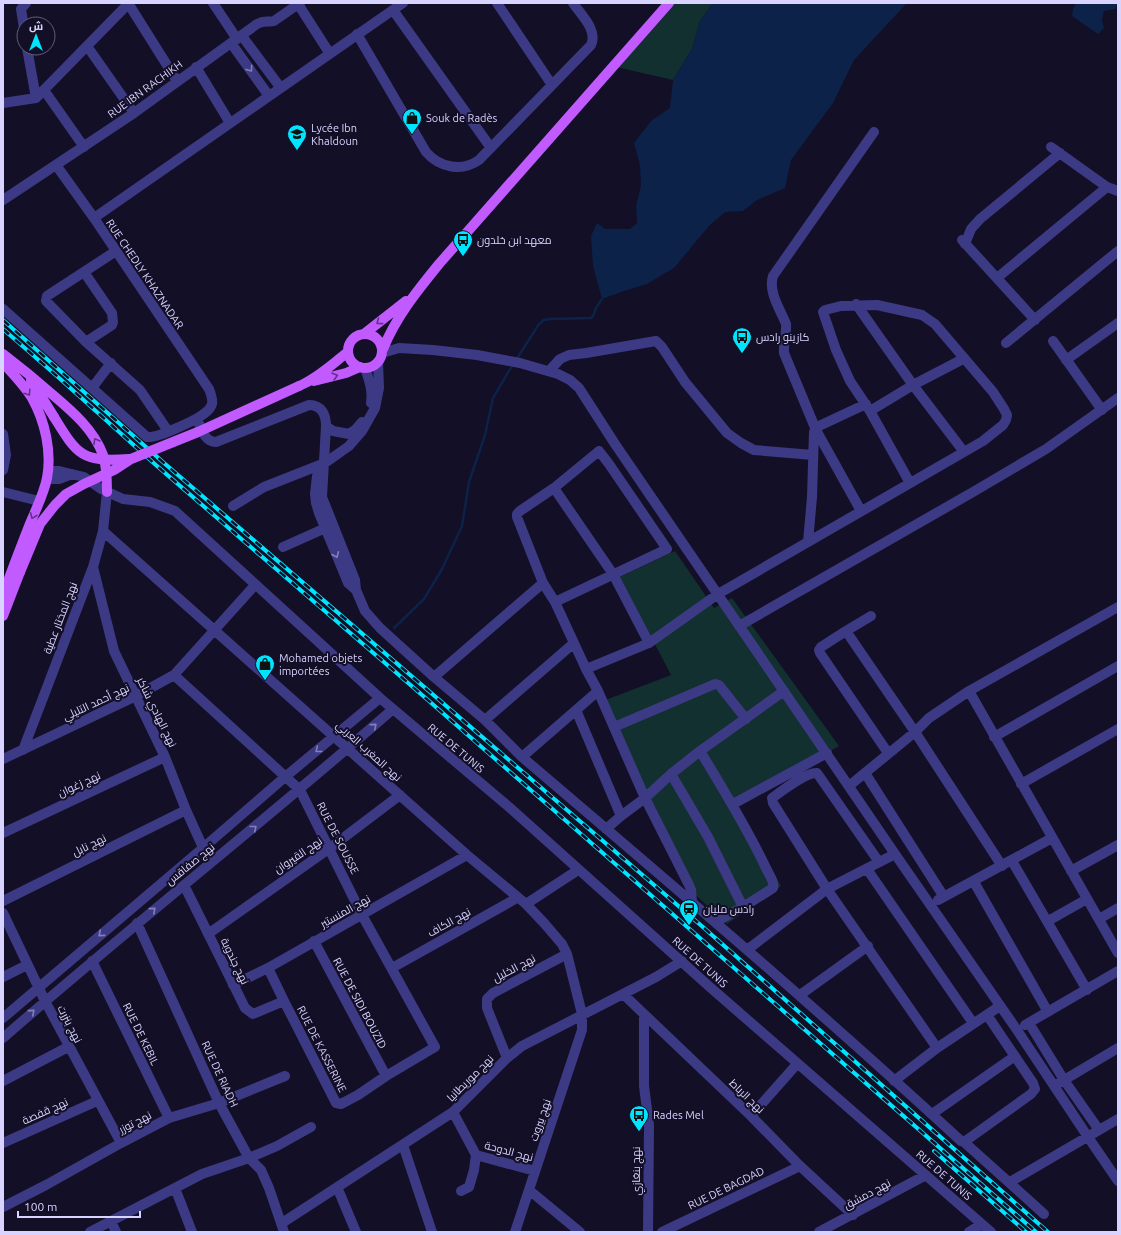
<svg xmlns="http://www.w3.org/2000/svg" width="1121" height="1235" viewBox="0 0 1121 1235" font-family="Ubuntu,Cairo,sans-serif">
	<rect width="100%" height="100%" fill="#130f26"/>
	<path fill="#12302f" d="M670,3H713L700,21L692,49L673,80L612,66Z
		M675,551L714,608L732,598L839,746L736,807L781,886L727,924L689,889L603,701L671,675L620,577Z"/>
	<path fill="#0c2248" d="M713,3H907L854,60L833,103L791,160L785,188L757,200L743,211L725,212L709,226L674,268L647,284L624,291L602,299L593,266L591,236L597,223L605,229H630L637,223L636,206L641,185L640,165L634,143L651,121L670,108L673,80L692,49L700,21Z
		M1076,3H1118L1115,9L1104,11L1102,19L1104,28L1098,34L1072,16L1073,9Z"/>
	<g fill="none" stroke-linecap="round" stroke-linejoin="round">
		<path stroke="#0c2248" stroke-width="2.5" d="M516,360L539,324L544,320L550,319L591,318L593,316L596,308L602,299
			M394,628L424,599L442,569L462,526L469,482L485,435L493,398L513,364"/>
		<path stroke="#3d3a85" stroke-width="10" d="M128,3L177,81
			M213,3L237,39
			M497,3L552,85
			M298,4L330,54
			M393,10L491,148
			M24,28L21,9L26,3
			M357,34L426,152C440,168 462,172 479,160L591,45C598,30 581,15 573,3
			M242,36L280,87
			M231,43L269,96
			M87,46L134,113
			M27,48L36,98
			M196,67L230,123
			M44,90L84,147
			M3,103L36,98L129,3
			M1051,147L1107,187L1118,191
			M3,200L134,113L257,24C266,19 268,23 274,21L300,3
			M94,218L403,3
			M962,240L1035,320
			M965,244L971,229L980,219L1060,153
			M116,251L47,296L46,301L86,342L140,390L168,431
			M84,272L112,313L113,322L112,325L86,342
			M997,278L1107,187
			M856,304L913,385L964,452
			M3,309L147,437C156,439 199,419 206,412C208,411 211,407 212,404C213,399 211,394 209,389L94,218L56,165
			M1053,341L1102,410
			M1006,343L1118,251
			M382,353L399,348L433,350L477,355L520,363L558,374L570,380L579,388L615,444L895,854L1017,1030L1088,1137L1118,1181
			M1066,360L1118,323
			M365,368C369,380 373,390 371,403
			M549,371L560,359L569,355L586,353L656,341L662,347L685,382L727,433L741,443L754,450L813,455
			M92,388L111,363
			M870,411L913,385L963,359
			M197,419C201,427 204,442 216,442L309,405C322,405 326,415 326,426L322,497L355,580L356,590L365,611L380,628L434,677L485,720L522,757C670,883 818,1009 961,1141L964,1142L1031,1094L1035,1089L1033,1083L987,1015
			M326,426L333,431L349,434L355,430L362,422
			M3,434L6,455L3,470
			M48,471H59L84,477L101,489L123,499L150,502L175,511L380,698L509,807L711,988L991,1232
			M317,476L315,494L316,503L319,513L344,573L348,583L356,590
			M47,479H59L72,474
			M554,488L613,574L649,643
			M3,492L39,501
			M233,506L264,487L325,463L349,446L362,431L375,408L379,388L378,362
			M861,511L816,430L784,353C783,343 787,334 786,324C780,309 768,292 773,276L874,132
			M103,531L467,855L526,904L544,923L562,944L567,954L582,1014V1030L515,1232
			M808,542L812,497L814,432L819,426L866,404
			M283,547L330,526
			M93,567L114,651L165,757L186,810L210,863
			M555,602L667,549L609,464L599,451L554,488L520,511L517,514V517L543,583L555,602L586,669L598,691L645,798L689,885L691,890L692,902
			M739,626L973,492L1046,449L1118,398
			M846,631L871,616
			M586,669L649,643L718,594L983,441L1003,425L1006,420L1007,415L1004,409L993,392L935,324L922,315L877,305L841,306L825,310L823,312L836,350L850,381L870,411L910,483
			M174,675L300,790L362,915L435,1047L386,1076L358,1095L341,1104L336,1103L284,1001L268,968
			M434,677L543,583
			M969,691L1118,953
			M576,710L621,816
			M485,720L574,643
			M614,727L715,684L719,685L746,719
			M994,737L1118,666
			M23,750L93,567L103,531L107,492
			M888,753L820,653L819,650L821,647L846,631L915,732L1002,866
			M522,757L598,691
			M3,759L136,696L174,675L255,585
			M865,773L944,897
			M671,774L708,837L743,907L773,888C775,882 768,873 765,866C746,826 723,789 700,751
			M1021,784L1118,729
			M849,786L915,732L929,718L969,691L1118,607
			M733,804L827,753
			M606,829L621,816L645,798L671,774L700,751L784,691
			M3,833L165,757
			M1012,861L1087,990
			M879,862L817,773C806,772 782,791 772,798L773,803L827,889L937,1048
			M867,869L973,1023
			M1071,871L1118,845
			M974,882L1048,1012
			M184,885L245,1008L253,1014L284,1001
			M938,900L1052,838
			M3,901L186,810
			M526,904L578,870
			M3,913L45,1001L121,1143
			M1099,919L1118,908
			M1048,921L1087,899
			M715,922L743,907
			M137,923L219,1103L249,1158L261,1170L269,1188L284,1232
			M208,934L330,848L400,795
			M314,941L386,1076
			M747,950L827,889L895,854
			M92,961L169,1118
			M392,968L517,898
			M3,977L27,965
			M233,985L268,968L467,855
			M623,994L751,1116L800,1166L853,1215
			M800,995L868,946
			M644,1014V1086L649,1125L648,1232
			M3,1018L203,848L285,777L380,698
			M1029,1023L1064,1080L1099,1130
			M1025,1025L1118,971
			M3,1038C131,926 265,821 393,709
			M507,1058L487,1008V999L493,993L567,954
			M3,1081L68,1047
			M894,1081L937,1048L1000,1006
			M1059,1083L1118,1048
			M453,1112L476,1155L535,1171
			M932,1114L1015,1056
			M751,1116L797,1064
			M964,1142L1044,1214
			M3,1143L97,1101
			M403,1145L432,1232
			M1010,1182L1118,1119
			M337,1187L356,1232
			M175,1188L192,1232
			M529,1190L580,1232
			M461,1191L469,1187L474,1170L476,1155
			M3,1207L46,1185L121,1143L169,1118L219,1103L285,1076
			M111,1221L116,1232
			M282,1223L453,1112L507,1058L522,1046L656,977L682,961
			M90,1232L202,1174L249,1158L277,1146L311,1127
			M662,1232L800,1166
			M819,1232L926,1175
			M969,1232L982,1224"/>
		<path stroke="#c25bff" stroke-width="10" d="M364,334L406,301
			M348 351a17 17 0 1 1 34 0a17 17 0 1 1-34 0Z
			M383,349C396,317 417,291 439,264L669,3
			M3,354C20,367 37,381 53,395C73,412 94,430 103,455C107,467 107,480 107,492
			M3,363C13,374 24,385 32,398C45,421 52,452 47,478C44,494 35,511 29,526C20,549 11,572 3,595
			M31,380L54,417
			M314,381L346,373L360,367
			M299,386C318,378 332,364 348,352
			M3,616L20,572"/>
		<g stroke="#00e5ff" stroke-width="4">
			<path id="rail" d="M3,320L164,463L704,928L1048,1232
				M3,329L58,377L157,466L429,701L1036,1232
				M934,1151L1026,1232"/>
		</g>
		<use href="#rail" stroke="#130f26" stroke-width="2.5" stroke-dasharray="8" stroke-linecap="butt"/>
		<path stroke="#c25bff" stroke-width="10" d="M54,417C78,456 82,462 129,459
			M20,572L40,524L55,505L66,494L84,484L114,470L131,459L198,432L299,386"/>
	</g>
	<defs><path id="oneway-chevron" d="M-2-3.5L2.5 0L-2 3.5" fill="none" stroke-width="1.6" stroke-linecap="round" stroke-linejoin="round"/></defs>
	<g stroke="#837fbc">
		<use href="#oneway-chevron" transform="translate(250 69) rotate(54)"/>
		<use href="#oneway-chevron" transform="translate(336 555) rotate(67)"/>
		<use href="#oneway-chevron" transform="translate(374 726) rotate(-41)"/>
		<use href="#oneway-chevron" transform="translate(318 750) rotate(141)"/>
		<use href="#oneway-chevron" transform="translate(254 828) rotate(-39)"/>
		<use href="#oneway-chevron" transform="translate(153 910) rotate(-40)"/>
		<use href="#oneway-chevron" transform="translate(101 934) rotate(140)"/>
		<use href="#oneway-chevron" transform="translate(32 1012) rotate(-41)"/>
	</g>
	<g stroke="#623188">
		<use href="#oneway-chevron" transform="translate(379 322) rotate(143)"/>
		<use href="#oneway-chevron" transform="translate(335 376) rotate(-16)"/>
		<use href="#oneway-chevron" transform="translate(28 393) rotate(57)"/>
		<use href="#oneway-chevron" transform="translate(96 441) rotate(-120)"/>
		<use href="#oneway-chevron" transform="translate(33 516) rotate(112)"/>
	</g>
	<defs>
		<g id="shop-pin" transform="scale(1)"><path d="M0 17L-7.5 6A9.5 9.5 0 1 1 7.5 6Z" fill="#00e5ff" stroke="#130f26"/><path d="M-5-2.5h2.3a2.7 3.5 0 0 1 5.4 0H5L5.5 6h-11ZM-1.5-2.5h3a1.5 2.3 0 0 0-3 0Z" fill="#111"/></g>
		<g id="school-pin" transform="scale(1)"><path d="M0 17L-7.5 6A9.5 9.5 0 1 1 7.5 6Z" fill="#00e5ff" stroke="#130f26"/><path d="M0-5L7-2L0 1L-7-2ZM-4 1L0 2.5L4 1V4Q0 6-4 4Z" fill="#111"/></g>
		<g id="bus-pin" transform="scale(1)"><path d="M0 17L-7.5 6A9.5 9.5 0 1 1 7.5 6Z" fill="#00e5ff" stroke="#130f26"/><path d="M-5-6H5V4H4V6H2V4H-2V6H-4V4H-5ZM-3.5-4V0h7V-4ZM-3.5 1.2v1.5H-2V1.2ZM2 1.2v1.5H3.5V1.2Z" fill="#111"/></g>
		<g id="station-pin" transform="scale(1)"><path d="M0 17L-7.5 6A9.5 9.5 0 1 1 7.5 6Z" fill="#00e5ff" stroke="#130f26"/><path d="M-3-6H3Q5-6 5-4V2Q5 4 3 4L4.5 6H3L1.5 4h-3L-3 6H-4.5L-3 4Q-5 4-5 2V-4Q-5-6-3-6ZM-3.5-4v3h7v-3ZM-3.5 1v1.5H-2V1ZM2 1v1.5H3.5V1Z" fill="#111"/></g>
	</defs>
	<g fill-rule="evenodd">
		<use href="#shop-pin" x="412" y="118"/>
		<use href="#school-pin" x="297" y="134"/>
		<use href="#bus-pin" x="463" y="240"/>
		<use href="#bus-pin" x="742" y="337"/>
		<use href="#shop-pin" x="265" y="664"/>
		<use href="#station-pin" x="689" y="909"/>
		<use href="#bus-pin" x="639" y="1115"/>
	</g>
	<g text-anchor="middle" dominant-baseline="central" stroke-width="4" stroke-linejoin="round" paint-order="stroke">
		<g font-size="11" fill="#d9d4ff" stroke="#130f26">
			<text transform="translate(145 89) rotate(-36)">RUE IBN RACHIKH</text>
			<text transform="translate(145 274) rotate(56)">RUE CHEDLY KHAZNADAR</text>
			<text transform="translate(60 618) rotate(-69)">نهج المختار عطية</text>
			<text transform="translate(96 702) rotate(-25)">نهج أحمد التليلي</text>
			<text transform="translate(157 712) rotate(64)">نهج الهادي شاكر</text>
			<text transform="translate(456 748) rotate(40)">RUE DE TUNIS</text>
			<text transform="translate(369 751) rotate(42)">نهج المغرب العربي</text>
			<text transform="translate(79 784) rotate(-25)">نهج زغوان</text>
			<text transform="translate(338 838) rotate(63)">RUE DE SOUSSE</text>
			<text transform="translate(89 845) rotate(-26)">نهج نابل</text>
			<text transform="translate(298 855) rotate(-34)">نهج القيروان</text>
			<text transform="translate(190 864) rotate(-39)">نهج صفاقس</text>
			<text transform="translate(345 911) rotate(-29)">نهج المنستير</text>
			<text transform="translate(449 922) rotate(-29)">نهج الكاف</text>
			<text transform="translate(235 961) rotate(64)">نهج جندوبة</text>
			<text transform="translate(700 962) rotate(42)">RUE DE TUNIS</text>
			<text transform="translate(514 968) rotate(-28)">نهج الخليل</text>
			<text transform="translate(360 1003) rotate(62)">RUE DE SIDI BOUZID</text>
			<text transform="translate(70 1024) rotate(63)">نهج بنزرت</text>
			<text transform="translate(141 1034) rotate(64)">RUE DE KEBIL</text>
			<text transform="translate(322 1049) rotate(63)">RUE DE KASSERINE</text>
			<text transform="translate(220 1074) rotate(65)">RUE DE RIADH</text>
			<text transform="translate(470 1078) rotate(-45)">نهج موريطانيا</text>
			<text transform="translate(747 1096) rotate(44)">نهج الرباط</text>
			<text transform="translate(45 1111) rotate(-24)">نهج قفصة</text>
			<text transform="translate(540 1120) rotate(-71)">نهج بيروت</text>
			<text transform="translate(135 1122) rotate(-27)">نهج توزر</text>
			<text transform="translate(509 1151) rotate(15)">نهج الدوحة</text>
			<text transform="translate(636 1171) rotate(-90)">نهج بنغازي</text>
			<text transform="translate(944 1175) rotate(41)">RUE DE TUNIS</text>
			<text transform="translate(726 1188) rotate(-26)">RUE DE BAGDAD</text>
			<text transform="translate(867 1194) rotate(-28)">نهج دمشق</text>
		</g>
		<g font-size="11" fill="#d9d4ff" stroke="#130f26" text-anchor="start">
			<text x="426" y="118">Souk de Radès</text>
			<text x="311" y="128">Lycée Ibn<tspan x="311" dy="13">Khaldoun</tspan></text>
			<text x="477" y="240">معهد ابن خلدون</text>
			<text x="756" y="337">كازينو رادس</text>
			<text x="279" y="658">Mohamed objets<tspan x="279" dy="13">importées</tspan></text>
			<text x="703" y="909">رادس مليان</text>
			<text x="653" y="1115">Rades Mel</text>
		</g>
	</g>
	<rect width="1121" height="1235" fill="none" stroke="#d9d4ff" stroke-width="8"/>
	<g transform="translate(36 36)"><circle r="19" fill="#130f26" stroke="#625e7d"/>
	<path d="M0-3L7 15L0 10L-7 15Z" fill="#00e5ff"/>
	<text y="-6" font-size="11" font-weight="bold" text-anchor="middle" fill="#d9d4ff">ش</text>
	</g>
	<path d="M18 1211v6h122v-6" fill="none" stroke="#d9d4ff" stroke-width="2"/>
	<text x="24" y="1211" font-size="12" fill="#d9d4ff" stroke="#130f26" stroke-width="3" paint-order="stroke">100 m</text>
</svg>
